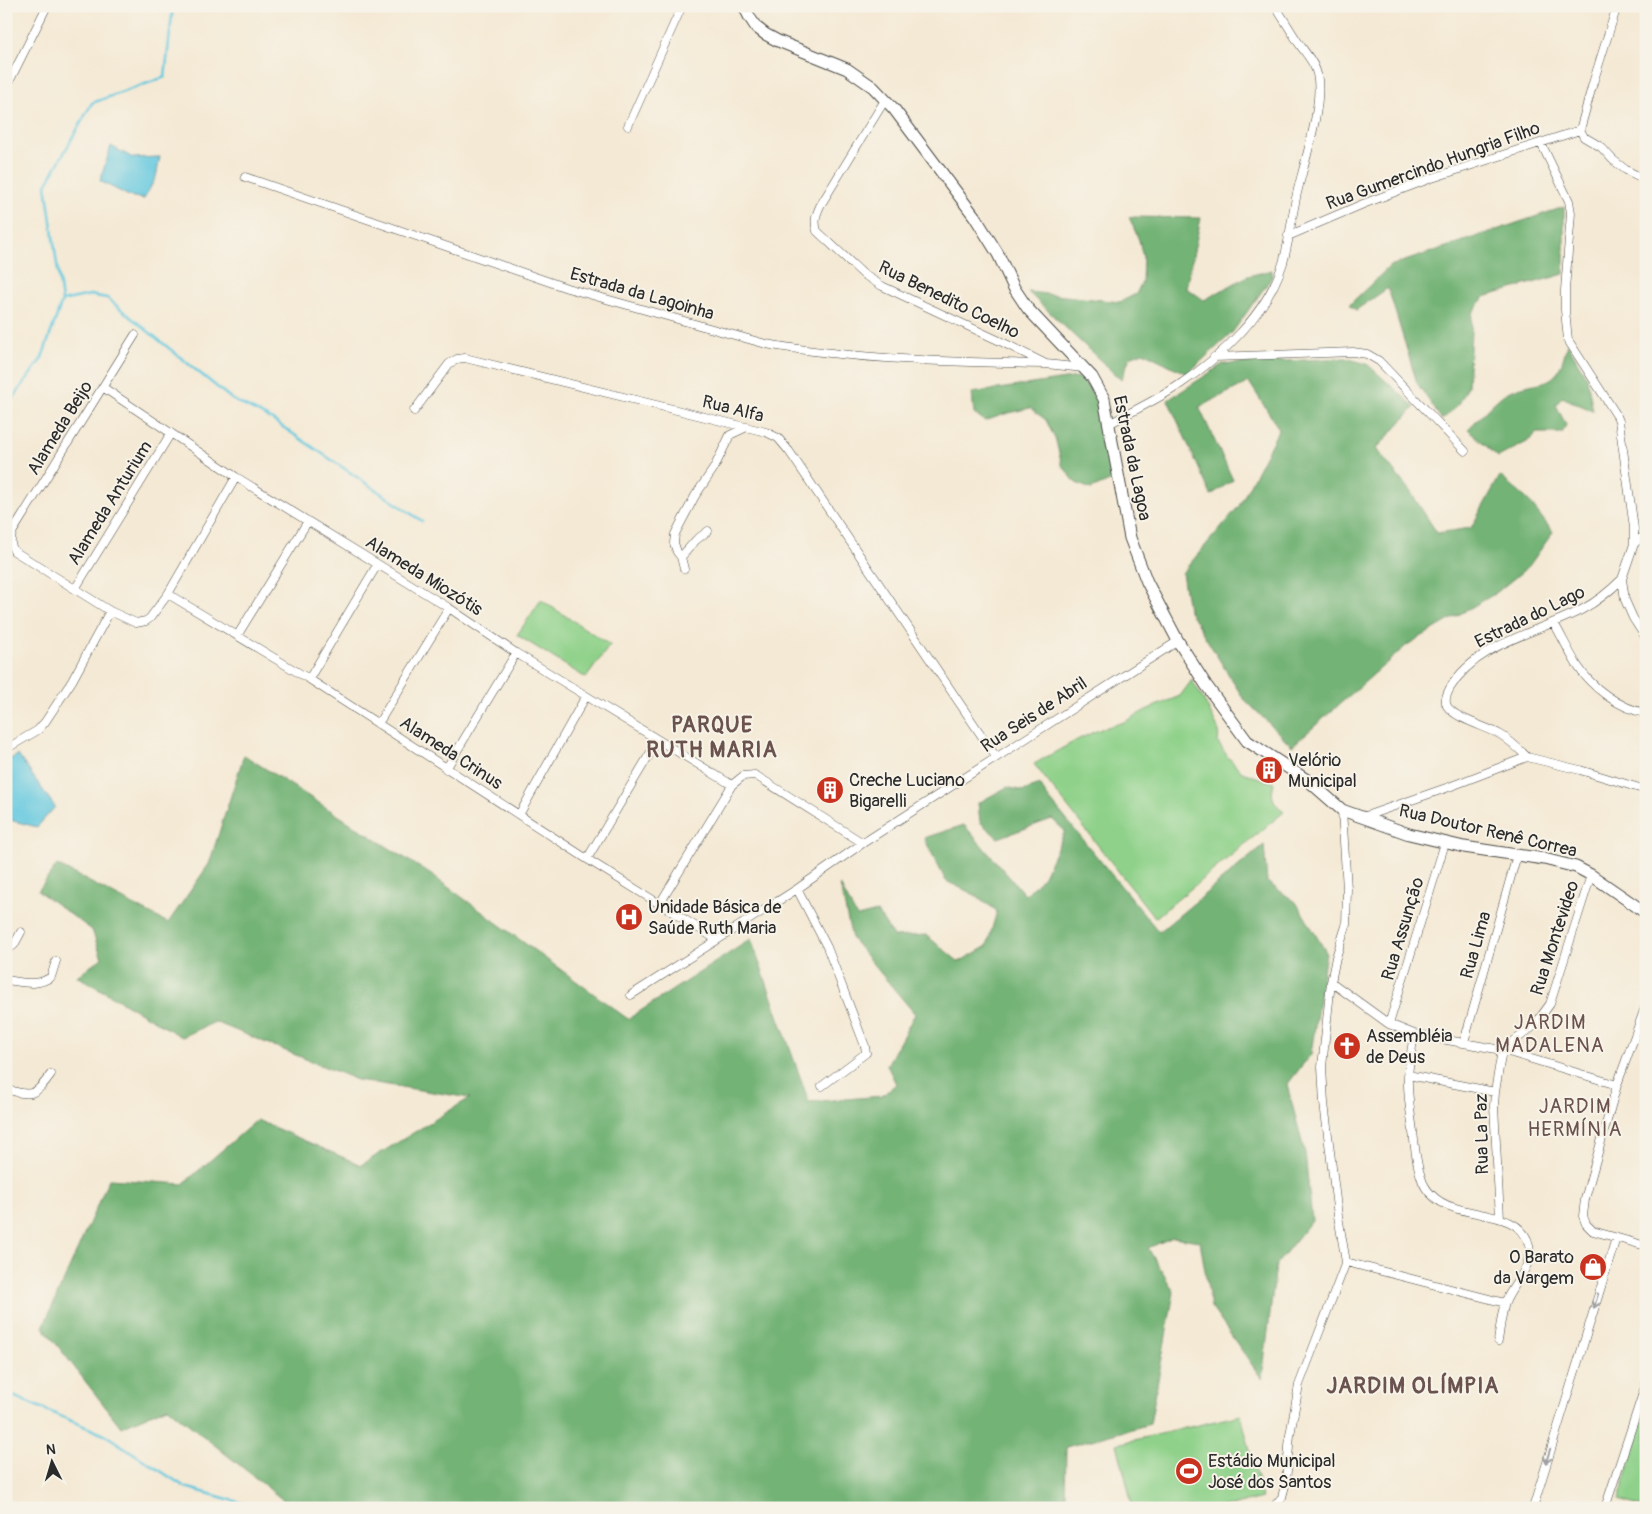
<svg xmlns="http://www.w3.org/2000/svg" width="1652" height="1514" viewBox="0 0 1652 1514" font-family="Pangolin,sans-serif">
	<rect width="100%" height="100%" fill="#f7f3e8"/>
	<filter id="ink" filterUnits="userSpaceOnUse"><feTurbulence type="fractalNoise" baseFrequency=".02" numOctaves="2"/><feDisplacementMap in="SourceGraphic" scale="10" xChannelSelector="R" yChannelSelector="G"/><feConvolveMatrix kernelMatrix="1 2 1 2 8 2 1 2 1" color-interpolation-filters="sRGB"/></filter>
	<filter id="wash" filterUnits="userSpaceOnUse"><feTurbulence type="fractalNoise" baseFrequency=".0096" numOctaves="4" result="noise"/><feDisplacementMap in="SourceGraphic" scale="20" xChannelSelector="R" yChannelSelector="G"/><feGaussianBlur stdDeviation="1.12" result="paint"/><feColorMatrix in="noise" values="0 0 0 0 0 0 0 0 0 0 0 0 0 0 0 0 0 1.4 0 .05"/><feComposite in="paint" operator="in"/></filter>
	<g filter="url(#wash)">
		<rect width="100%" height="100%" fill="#f4e9d4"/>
		<path fill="#8fd18a" stroke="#5d7e5a" d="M541,600L610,645L586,678L517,635Z
			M1192,680L1206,704L1219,731L1218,743L1228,757L1242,772L1274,783C1270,797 1273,802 1284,812L1155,918L1034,764L1077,740L1101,729L1124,722L1146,710L1180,696Z
			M1241,1415L1262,1498L1221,1508H1133L1117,1444Z
			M1643,1419H1646L1645,1508L1619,1500Z"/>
		<path fill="#73b376" stroke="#4f6f50" d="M1564,207V274L1484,297L1472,313L1468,386L1459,404L1442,420L1417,383L1388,288L1356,310L1349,305L1390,266Z
			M1129,217L1201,218L1186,288L1204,300L1248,276L1272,270V277L1232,333L1187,374L1143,352L1130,357L1121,380L1028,292L1120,302L1136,294L1142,282L1143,257L1139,240Z
			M1567,343L1587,378L1593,411L1562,397L1556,405L1566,425L1562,433H1537L1527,442L1498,457L1468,429C1477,421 1498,396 1508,392C1544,376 1557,394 1567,343Z
			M1346,358L1367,364L1415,407L1376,449L1410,491L1437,533L1471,528L1500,476L1528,500L1553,532L1529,566L1496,593L1407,645L1292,746L1243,698L1188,609L1182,573L1239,506L1279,429L1249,382L1199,407L1233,480L1211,495L1168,400L1223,364Z
			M1078,377C1082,380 1087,384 1089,388C1103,408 1108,456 1112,480L1091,489L1076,483L1062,465L1056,441L1046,420L1030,408L1005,414L985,421L974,414L972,393Z
			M244,755L433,876L628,1019L751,939L809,1102L882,1096L896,1084L887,1065L915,1014L852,939L840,885L857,917L877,912L894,937L926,935L959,962L987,946L997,911L975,895L946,881L924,838L964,825L1025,895L1044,876L1065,831L1052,819L998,838L980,822L978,803L1007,787L1023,791L1040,785L1046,795L1159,932L1264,845L1267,882L1296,902L1326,952L1311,1054L1287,1085L1305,1153L1312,1220L1276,1265L1262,1379L1211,1307L1200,1241L1173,1237L1148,1248L1174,1292L1150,1424L1066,1447L1065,1505L1062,1508H293L167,1407L121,1427L43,1327L109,1179L183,1184L257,1120L361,1165L470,1098L357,1080L215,1022L182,1037L77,976L102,958L92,930L38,891L57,865L168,923L209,864Z"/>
		<path fill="#62c8df" stroke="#467a85" d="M111,146L133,158L160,157L156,177L144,199L129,196L100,181Z
			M18,755L55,807L37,827L6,819V761Z"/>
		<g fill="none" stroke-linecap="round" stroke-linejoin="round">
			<path stroke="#62c8df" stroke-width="2.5" d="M62,301L90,295L107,298L233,400L271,419L422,521
				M6,412L11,401L42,358L62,301L46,185L92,103L165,77L173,6
				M6,1393L107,1436L185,1487L260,1508"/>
		</g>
	</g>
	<g filter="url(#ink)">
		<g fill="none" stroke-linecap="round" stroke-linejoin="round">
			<g stroke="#494844" stroke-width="9">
				<path id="street" d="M6,88L47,6
					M885,100L820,206C816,215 814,221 817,231L863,274L882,286L1004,343L1046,364L1084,368
					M628,126L682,6
					M1580,130L1593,83L1617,6
					M1580,130L1584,137L1601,147L1613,160L1626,170L1646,180
					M1541,143L1569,201L1571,213L1565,290V310L1568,340L1617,416L1619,421L1634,528V544L1622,579L1625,600L1633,618L1646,638
					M245,177L567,288L766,344C858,360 952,362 1046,364
					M1288,236L1363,204L1429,179L1580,130
					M135,335L13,531C10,539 10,544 14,551L110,611L136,623L146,621L150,618L168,594L236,477
					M1214,357L1353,352L1367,354L1379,361L1465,451
					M104,388L236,477L449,608L516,653L732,785
					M414,411L449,364L457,359L465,358L766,432L778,438L789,451L996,757
					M1109,424C1132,411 1157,400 1179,385C1222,356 1267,314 1283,263C1290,239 1292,213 1298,189C1305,161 1324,101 1317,74C1315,63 1306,54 1300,45C1291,32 1284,19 1275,6
					M1634,544L1646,534
					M681,557L696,540L708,531
					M684,569L681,557L677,552L674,543L675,534L695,496L714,468L730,435L747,427
					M75,589L171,433
					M168,594L309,679L587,859L716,939
					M1554,623C1562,637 1569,652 1577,665C1591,687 1620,709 1646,713
					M237,636L308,521
					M309,679L377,565
					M378,724L449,608
					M6,749L38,730L45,722L72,681L110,611
					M1527,757C1519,749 1511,741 1501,735C1488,727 1455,719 1447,706C1444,700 1447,694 1450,688C1478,642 1538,633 1583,609C1598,601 1610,591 1622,579
					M446,769L516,653
					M519,815L586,696
					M1363,817L1449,787L1527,757L1580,770L1646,790
					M587,859L658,740
					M797,889L827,947L865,1046L866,1053L822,1086
					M659,905L732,785L743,776L755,775L863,843
					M6,951L14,945L21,932
					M6,980C23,982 36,987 51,977L56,961
					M1331,982L1389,1024L1414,1034L1502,1050L1617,1085
					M631,995L797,889L863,843L1178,641
					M1646,1005L1617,1085L1585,1199L1583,1216L1586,1224L1593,1231L1646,1246
					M1389,1024L1445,843
					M1414,1034C1412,1048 1409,1062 1408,1076C1407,1094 1411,1114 1413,1132C1415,1147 1416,1163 1421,1177C1423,1184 1427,1191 1433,1196C1458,1221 1520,1206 1529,1245C1534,1267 1512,1284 1505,1303C1501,1315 1500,1329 1498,1341
					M1464,1042L1517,855
					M1502,1050L1534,1026L1550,1004L1591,875
					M1408,1075L1495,1092
					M6,1089C32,1097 35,1096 51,1074
					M1500,1218L1494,1106L1495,1092L1502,1050
					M1346,1262L1505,1303
					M1273,1508L1282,1497L1286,1482L1290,1435L1299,1385L1346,1262L1338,1216L1324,1103L1322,1067L1331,982L1336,957L1346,926L1347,889L1342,810
					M1533,1508L1616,1238
					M1605,1508L1646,1384"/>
			</g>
			<g stroke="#494844" stroke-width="13">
				<path id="secondary" d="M744,6L750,18L756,27L765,34L778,41L847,69L873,87L894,109L975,217L998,254L1014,288L1028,309L1092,377L1104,399L1130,538L1147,582L1178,641L1206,685L1247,741L1310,782L1342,810L1409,834L1464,847L1544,859L1576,867L1591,875L1646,913"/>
			</g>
			<use href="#street" stroke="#fff" stroke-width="8"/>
			<use href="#secondary" stroke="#fff" stroke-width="11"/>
		</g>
		<defs><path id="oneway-shaft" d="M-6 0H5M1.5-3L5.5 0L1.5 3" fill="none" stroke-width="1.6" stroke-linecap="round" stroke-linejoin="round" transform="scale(1.25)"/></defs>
		<g stroke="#a0a0a0">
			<use href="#oneway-shaft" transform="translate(1596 1301) rotate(107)"/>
			<use href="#oneway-shaft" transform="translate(1548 1456) rotate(107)"/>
		</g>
	</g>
	<defs>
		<g id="building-disc" transform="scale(1.4375)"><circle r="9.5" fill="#c8321e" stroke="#f7f3e8"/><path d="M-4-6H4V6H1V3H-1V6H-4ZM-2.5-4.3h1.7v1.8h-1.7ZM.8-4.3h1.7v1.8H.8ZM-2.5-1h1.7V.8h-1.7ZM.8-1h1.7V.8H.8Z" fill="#fff"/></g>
		<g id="hospital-disc" transform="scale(1.4375)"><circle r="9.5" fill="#c8321e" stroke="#f7f3e8"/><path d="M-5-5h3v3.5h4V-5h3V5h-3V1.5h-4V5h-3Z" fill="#fff"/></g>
		<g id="church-disc" transform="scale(1.4375)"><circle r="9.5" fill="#c8321e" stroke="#f7f3e8"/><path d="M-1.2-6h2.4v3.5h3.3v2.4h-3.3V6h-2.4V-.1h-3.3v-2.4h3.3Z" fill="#fff"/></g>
		<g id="shop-disc" transform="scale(1.4375)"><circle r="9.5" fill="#c8321e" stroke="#f7f3e8"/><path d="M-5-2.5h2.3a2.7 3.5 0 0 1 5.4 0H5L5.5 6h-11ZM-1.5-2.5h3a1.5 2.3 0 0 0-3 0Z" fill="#fff"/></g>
		<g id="stadium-disc" transform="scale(1.4375)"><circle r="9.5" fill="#c8321e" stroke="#f7f3e8"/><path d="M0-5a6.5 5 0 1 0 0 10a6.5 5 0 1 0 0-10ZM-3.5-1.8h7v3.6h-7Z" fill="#fff"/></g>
	</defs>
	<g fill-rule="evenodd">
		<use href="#building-disc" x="1269" y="770"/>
		<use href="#building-disc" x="830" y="790"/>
		<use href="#hospital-disc" x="629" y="917"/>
		<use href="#church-disc" x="1347" y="1046"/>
		<use href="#shop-disc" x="1593" y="1267"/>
		<use href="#stadium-disc" x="1189" y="1471"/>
	</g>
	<g text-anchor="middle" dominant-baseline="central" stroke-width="4" stroke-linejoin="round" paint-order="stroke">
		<g font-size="18" fill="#2b2b2b" stroke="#f7f3e8">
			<text transform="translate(1433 166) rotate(-20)">Rua Gumercindo Hungria Filho</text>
			<text transform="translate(642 294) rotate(16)">Estrada da Lagoinha</text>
			<text transform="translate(949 300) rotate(26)">Rua Benedito Coelho</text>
			<text transform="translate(733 409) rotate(14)">Rua Alfa</text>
			<text transform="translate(60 428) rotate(-58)">Alameda Beijo</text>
			<text transform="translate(1132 458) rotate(78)">Estrada da Lagoa</text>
			<text transform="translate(110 503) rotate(-58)">Alameda Anturium</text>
			<text transform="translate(424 576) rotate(32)">Alameda Miozótis</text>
			<text transform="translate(1530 617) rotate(-26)">Estrada do Lago</text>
			<text transform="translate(1034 715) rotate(-33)">Rua Seis de Abril</text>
			<text transform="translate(451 753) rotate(33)">Alameda Crinus</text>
			<text transform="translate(1488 831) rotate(13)">Rua Doutor Renê Correa</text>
			<text transform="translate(1403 929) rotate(-73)">Rua Assunção</text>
			<text transform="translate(1555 938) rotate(-72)">Rua Montevideo</text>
			<text transform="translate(1476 945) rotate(-74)">Rua Lima</text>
			<text transform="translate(1482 1134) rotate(-91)">Rua La Paz</text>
		</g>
		<g font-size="18" fill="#2b2b2b" stroke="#f7f3e8" text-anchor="start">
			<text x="1288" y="760">Velório<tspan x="1288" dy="21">Municipal</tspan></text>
			<text x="849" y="780">Creche Luciano<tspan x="849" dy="21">Bigarelli</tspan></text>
			<text x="648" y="907">Unidade Básica de<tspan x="648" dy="21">Saúde Ruth Maria</tspan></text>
			<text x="1366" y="1036">Assembléia<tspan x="1366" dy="21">de Deus</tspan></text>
			<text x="1574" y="1257" text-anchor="end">O Barato<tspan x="1574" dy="21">da Vargem</tspan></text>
			<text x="1208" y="1461">Estádio Municipal<tspan x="1208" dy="21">José dos Santos</tspan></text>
		</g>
		<g font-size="20" letter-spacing="1" fill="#6a524e" stroke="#f7f3e8">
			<text x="1550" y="1022">JARDIM<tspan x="1550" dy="23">MADALENA</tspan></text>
			<text x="1575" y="1106">JARDIM<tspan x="1575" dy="23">HERMÍNIA</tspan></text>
		</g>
		<g font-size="22" font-weight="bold" letter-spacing="1" fill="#6a524e" stroke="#f7f3e8">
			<text x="712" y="725">PARQUE<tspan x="712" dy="25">RUTH MARIA</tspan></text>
			<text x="1413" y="1386">JARDIM OLÍMPIA</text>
		</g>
	</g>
	<rect width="1652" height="1514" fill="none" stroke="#f7f3e8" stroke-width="25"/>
	<g transform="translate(52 1462) rotate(355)" stroke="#f7f3e8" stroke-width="4" paint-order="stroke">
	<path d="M0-4L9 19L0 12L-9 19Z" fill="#2b2b2b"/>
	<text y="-8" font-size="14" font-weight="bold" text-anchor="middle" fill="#2b2b2b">N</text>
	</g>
</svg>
